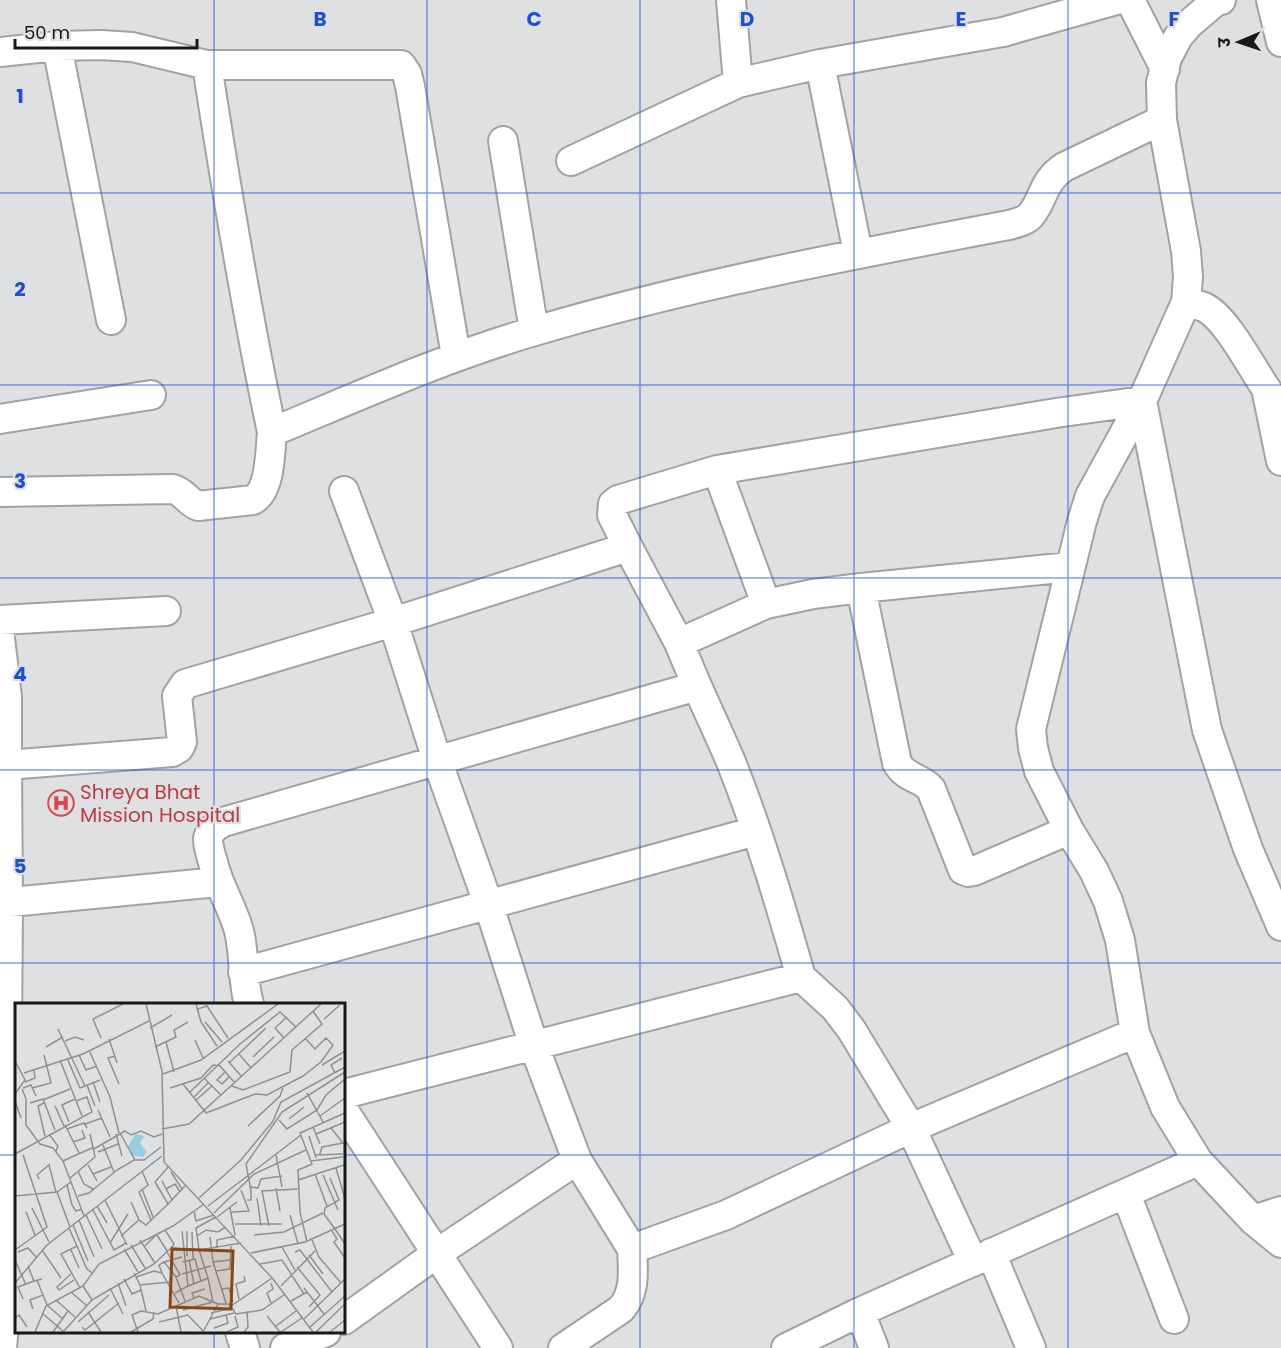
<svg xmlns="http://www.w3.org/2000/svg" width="1281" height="1348" viewBox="0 0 1281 1348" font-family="Poppins,'Noto Sans Devanagari',sans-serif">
	<rect width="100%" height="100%" fill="#dfe0e2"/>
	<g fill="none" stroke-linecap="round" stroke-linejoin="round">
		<g stroke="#a1a2a4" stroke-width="32">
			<path id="minor" d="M731,0L738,83
				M1130,0L1165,69
				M1221,0L1216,1L1189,24L1178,37L1167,58L1161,83L1162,120L1186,251L1188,277L1186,302L1142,401L1090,496L1082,521L1031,729L1033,748L1039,771L1069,830L1094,871L1108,901L1120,940L1135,1033L1165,1107L1198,1161L1253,1220L1281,1243
				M1271,0L1281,42
				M57,46L111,320
				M0,52L57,46L101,45L132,47L207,65H401L407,74L410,86L456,356
				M207,65C226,188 246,310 272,432C359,396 445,357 535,331C691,285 850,255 1009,225C1016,223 1026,221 1031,215C1045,197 1042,182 1064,167L1162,120
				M503,141L534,331
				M571,161L738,83L820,64
				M858,253L820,64L1003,32L1116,0
				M1186,302C1192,304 1199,305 1204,307C1231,320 1259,385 1281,409
				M1267,393L1281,461
				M0,419L151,395
				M717,470L766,604
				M344,491L393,622L437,760L488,903L534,1046L577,1160
				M0,492L173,489C184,492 188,502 198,506L253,500C271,490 270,451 272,432
				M628,547L612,515L613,504L618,500L717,470L1056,413L1142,401L1207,730L1248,849L1281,926
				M861,588L897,763C906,779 921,777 931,789L963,870L968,872L974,871L1069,830
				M0,620L166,611
				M0,638L7,697V765H0
				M679,643L766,604L813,594L861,588L1070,567
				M0,903L218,882
				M243,972L756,831
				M249,1004C242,980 245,955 239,931C233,908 220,889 214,866C212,858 208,848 208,839C209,831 216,826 223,822L697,686C708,711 720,736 731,762C759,832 780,904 801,977
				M344,1094L801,977L835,1008L851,1029L911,1128L973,1262
				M344,1111L498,1348
				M1126,1194L1174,1319
				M1253,1220L1281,1211
				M991,1253L1031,1348
				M860,1312L874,1348
				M344,1320L436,1254L577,1160L632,1249L726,1215L911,1128L1135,1033
				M240,1332L245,1348
				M2,1348L5,1312L8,903L7,765L172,752L179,748L182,742L177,696L185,684L393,622L628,547L679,643L697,686
				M285,1348L326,1332
				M563,1348L621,1309C636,1292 633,1270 632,1249
				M786,1348L860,1312L1198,1161"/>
		</g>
		<use href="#minor" stroke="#fff" stroke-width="28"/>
	</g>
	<path fill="none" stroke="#1d4ed8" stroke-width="1.5" stroke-opacity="0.55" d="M214,0V1004M427,0V1348M640,0V1348M854,0V1348M1068,0V1348M0,193H1281M0,385H1281M0,578H1281M0,770H1281M0,963H1281M0,1155H16M344,1155H1281M214,1332V1348"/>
	<defs>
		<g id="hospital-ring" transform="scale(1.35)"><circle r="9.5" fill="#dfe0e2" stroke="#e0444e" stroke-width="1.5"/><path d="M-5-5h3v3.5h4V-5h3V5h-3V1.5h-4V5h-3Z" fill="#e0444e"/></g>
	</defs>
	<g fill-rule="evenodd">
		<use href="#hospital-ring" x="61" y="803"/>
	</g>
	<g text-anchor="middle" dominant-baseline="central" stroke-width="4.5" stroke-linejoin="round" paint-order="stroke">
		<g font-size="20" fill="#be3a42" stroke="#dfe0e2" text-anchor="start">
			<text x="80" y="792">Shreya Bhat<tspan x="80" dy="23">Mission Hospital</tspan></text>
		</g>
	</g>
	<g transform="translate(15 1003)">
		<rect width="330" height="330" fill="#dfe0e2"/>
		<path d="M120,131L129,133L125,140L132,149L128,154L116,152L113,144Z" fill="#95d0e2"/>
		<path fill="none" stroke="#8f9092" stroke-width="1.5" d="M131,1L147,68L149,159L258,276L298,329M181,1L186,19L202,43M183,6L192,3L213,35M309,16L325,2M190,19L207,39M135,25L157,12M43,26L70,83M86,35L78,16L108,1M269,35L260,25L272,14M94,36L102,60M180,37L188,55M50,38L60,34L69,37M151,39L159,69M31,44L48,34M140,44L161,34L159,27L173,19M74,47L95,94L104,130M224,51L236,65M64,52L71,67L82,63M100,53L93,55L104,81M238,54L259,34M52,55L65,85L85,77M45,57L67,113M0,58L10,77L0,91M213,58L227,74M214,60L251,25M307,62L330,48M210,69L202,77L207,81L214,74M9,70L68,51L134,18M320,70L316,62L327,55M148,71L186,57L263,1M189,75L206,92M10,79L20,75L19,67M78,79L85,99M168,81L191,110L240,91L252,92L288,73L306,59L318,42L311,35L300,46L290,35M72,82L80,103M217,83L228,87L275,69L277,47L307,21L298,8M8,85L16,82L21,93M17,85L36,80L29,52M155,85L186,75L198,62L205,63L220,80M7,86L11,96V122L25,141L38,145L48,158L69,213M174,90L225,41L265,9L281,24M292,90L308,119M178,95L194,79M28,97L55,86M0,98L6,115M180,98L197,83M15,100L28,96L40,127M29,100L23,103L30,133M40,103L49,123M83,107L95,134M305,113L330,95M274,116L289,104M264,117L272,126L302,107L311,92L330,76M54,119L47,102L60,96M70,121L87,115M50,122L64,150M233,123L265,93L268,85M298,124L305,141M52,126L69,120L72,125M147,126L174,121L306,1M105,130L120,157M34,131L43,143L41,148M101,131L107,153M301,131L330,119M294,133L301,155M58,139L70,135L67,127M88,142L99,169M79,146L110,128L116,132L126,128L139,134L147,131M83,149L103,141M0,151L77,109L72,94L61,98M305,151L307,144L328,140L316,125M261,152L267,184M301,152L328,151M48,158L79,144M296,158L328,154M34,162L41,189M73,162L82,178M154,163L140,179L153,201L171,182M321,165L330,196M63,168L69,181L78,186M127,168L133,182L124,189L136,217M156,169L167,186M78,171L96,164M300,171L312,203M308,172L323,207M315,175L324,197L310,205L309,211L320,226M24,176L22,172L35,161M54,176L80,154L75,131M283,177L329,162M147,178L157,197M52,182L57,202L61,208L67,206M236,184L243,185L246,176L267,173M261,185L265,208M127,186L138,214M151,186L160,181L165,189M42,189L55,224M0,193L42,189L56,179M63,193L74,190L102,167L119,157H129L146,144M184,195L226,157L258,118L266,99L330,64M242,195L246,223M90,197L112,242M232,197H236V188L231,161L267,109L330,69M116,199L124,217M82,203L92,220M193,203L286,132M17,205L34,239M215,205L220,232M78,207L99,247L111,240M179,208L181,218L199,212M11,209L20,232M217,209L234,208L226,187M199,210L239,171L291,147M71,212L87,246M275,212L283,241M201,214L181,225L184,247L226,240M202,214L222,199M64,217L79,254M220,221H267M58,222L73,258M254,223L247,188L283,186M54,225L72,266L77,270M320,226L330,241M150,227L159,241L156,245L184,247L193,275L186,278M172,228V253M317,228L322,236L319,239L330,255M177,229L178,256M142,232L152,248M239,232L269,229L308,210M106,233L124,217L131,222L153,201M182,233L191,227L203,229L211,224M195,234L198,259M125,237L140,260M297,237L304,254L326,280M292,239L285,209L283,167L297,161L285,130L330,110M95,240L113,211M116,242L130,265M62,243L46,251L65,285M129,244L142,231M267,244L280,267M202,245V237L220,233M109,246L123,269M0,247L32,224L8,152M27,247L46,275M56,247L64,265M3,249L13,245L21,254M152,249L165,272L161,274L170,298M280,249L285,247L317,289M236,250L290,239L330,221M294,252L308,271M0,257L11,282M174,257L179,281M149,259L144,262L147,270L164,300M168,259L180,256L186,278L173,283M245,261L267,257L289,291M13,263L19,278L27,276M282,264L305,292L294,304M201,268L215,266L216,243M119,270L125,282L155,279M167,271L196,263M121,274L139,268L147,270M161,274L149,259L167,254M109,276L117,291L126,287M22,277L32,302L48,316M0,280L32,242L147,153M103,280L111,303M256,280L258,286L252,290L256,300M125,282L131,308M68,283L77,297L139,261L156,245M266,283L300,248M95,285L108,311M289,285L309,311M206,286L214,285L218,299M44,287L42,284L56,271M44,287L59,277M56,289L72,303M160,290L173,283L167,228M179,295L177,290L190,286M8,296L3,284L19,278M224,296L221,281L230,278L229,273M41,297L60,314M276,298L292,289M211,300L198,259L215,257M161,303L166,329M216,303L257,275M18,306L15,297L28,292M168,307L198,299L193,275M73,309L86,329M27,310L49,329M196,310L217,305M252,313L265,329M0,315L4,312L12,324M195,316L219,310M289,316L330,276M63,319L94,292M144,319L173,312L188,328M261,323L281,308M67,324L70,327L104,300M295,324L330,293M199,325L213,320L211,312M20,329L31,303L68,283L84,261L158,223L189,201M38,329L53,308M48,329L77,297M116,329L138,316L139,309M123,329L117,312L126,308L143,311L184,293L203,301H214L221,311L247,307L269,292M188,329L203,301M212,329L223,324L220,313M229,329L233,324L232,308M266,329L287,315M301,329L330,301M315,329L330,317"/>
		<path fill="#884714" fill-opacity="0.15" stroke="#884714" stroke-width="3" d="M157,246L218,248L216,306L155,304Z"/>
		<rect width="330" height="330" fill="none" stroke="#181819" stroke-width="3"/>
	</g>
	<g font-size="20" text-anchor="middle" font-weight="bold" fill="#1d4ed8" stroke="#dfe0e2" stroke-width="4.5" stroke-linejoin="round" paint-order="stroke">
		<text x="320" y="26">B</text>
		<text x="534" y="26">C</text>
		<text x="747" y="26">D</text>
		<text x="961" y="26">E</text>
		<text x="1174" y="26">F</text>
		<text x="20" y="103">1</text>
		<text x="20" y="296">2</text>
		<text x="20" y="488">3</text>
		<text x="20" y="681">4</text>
		<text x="20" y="873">5</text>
	</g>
	<g transform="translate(1239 42) rotate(268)" stroke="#dfe0e2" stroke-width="4.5" paint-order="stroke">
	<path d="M0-4.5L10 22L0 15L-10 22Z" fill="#181819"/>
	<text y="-9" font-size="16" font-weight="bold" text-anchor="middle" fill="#181819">उ</text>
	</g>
	<path d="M15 39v9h182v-9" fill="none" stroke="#181819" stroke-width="3"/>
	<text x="24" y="39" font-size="18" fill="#181819" stroke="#dfe0e2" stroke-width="4.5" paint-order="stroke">50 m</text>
</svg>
